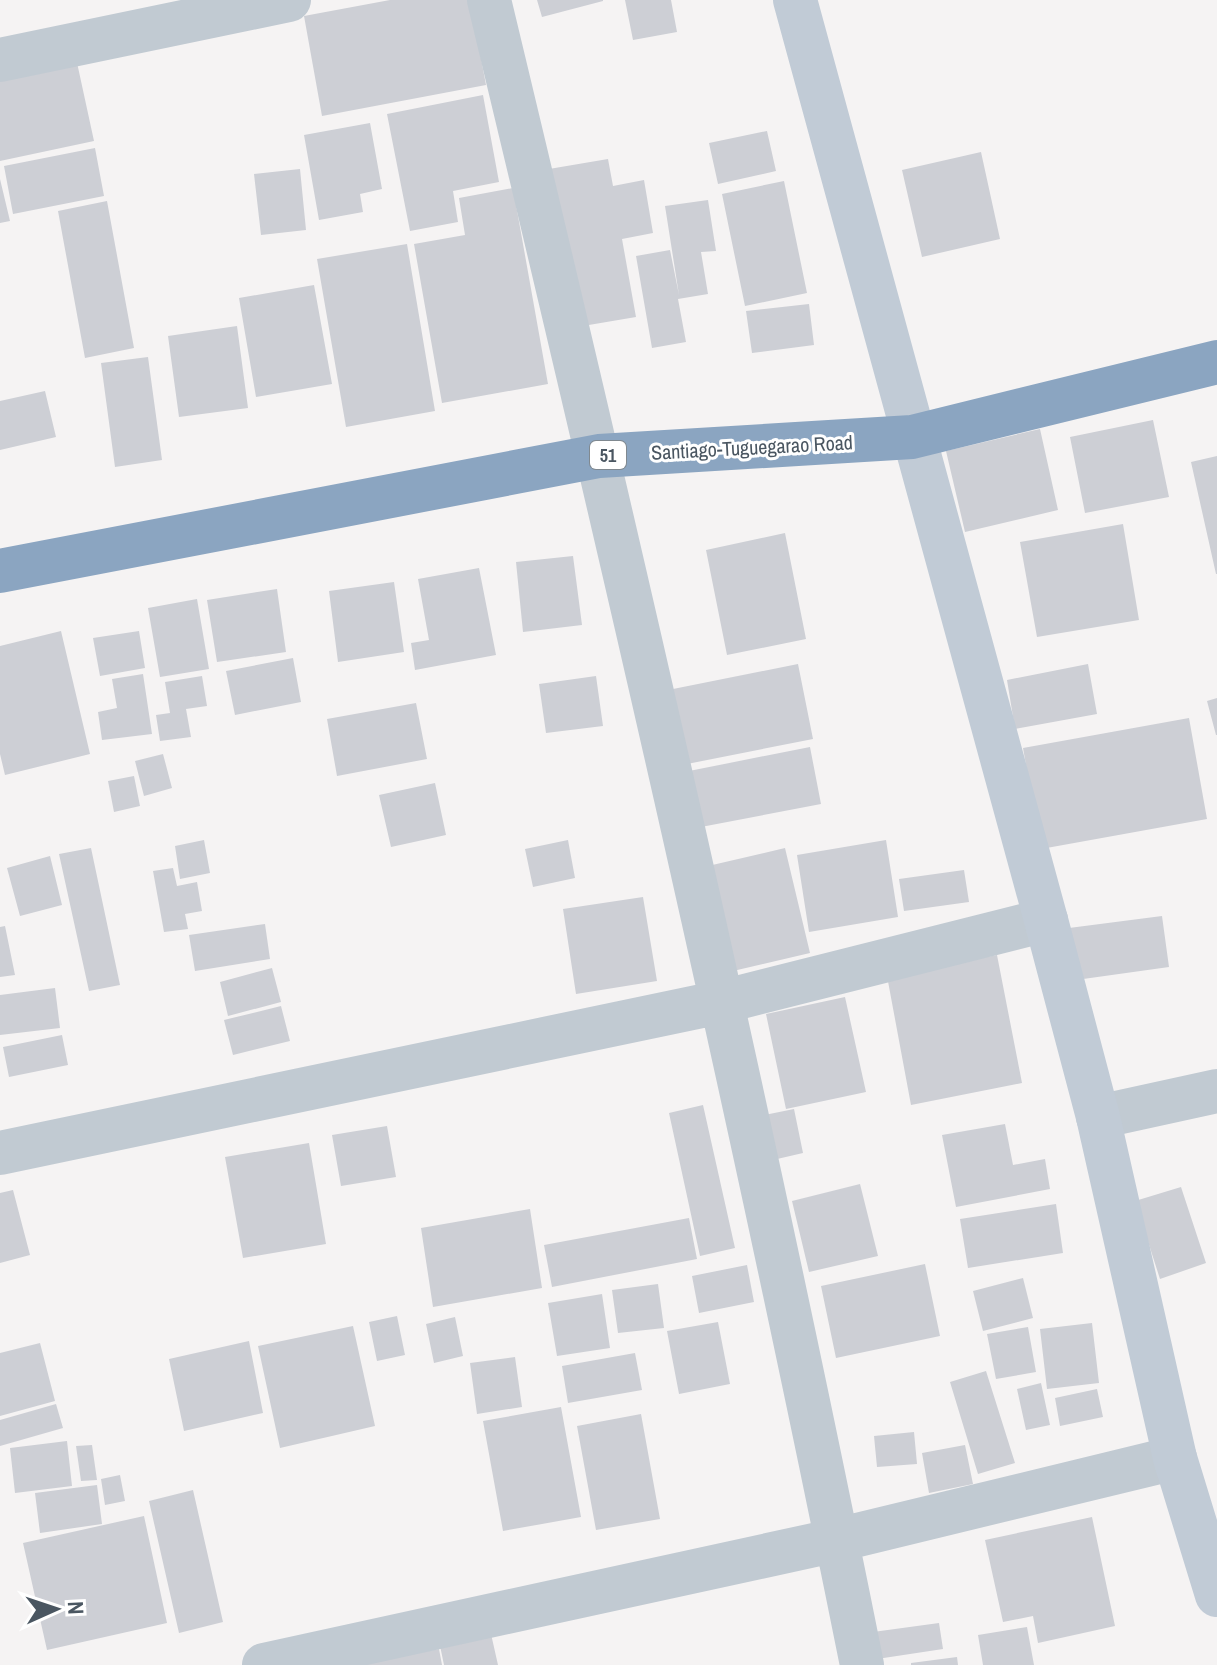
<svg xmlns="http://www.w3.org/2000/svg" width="1217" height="1665" viewBox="0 0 1217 1665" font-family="'Archivo Narrow',sans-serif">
	<rect width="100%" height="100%" fill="#f5f3f3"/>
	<path fill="#cdcfd5" d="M390,0H470L486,85L322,116L304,16Z
		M537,0H603V1L542,17Z
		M625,0H671L677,32L633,40Z
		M76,58L94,141L0,161V73Z
		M483,95L499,182L453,191L458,222L410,231L387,114Z
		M370,123L382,189L360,194L363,212L319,220L304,135Z
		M767,131L776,171L718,184L709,143Z
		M95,148L104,196L13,214L4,166Z
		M981,152L1000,239L922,257L902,170Z
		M608,159L613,186L644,180L653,233L622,239L636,317L577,327L549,169Z
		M300,169L306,230L261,235L254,174Z
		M0,179L10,221L0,223Z
		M784,181L807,293L745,306L722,194Z
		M513,188L548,384L442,403L414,244L465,235L459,198Z
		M708,200L716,251L701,252L708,294L678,299L686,342L652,348L636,256L670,250L679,295L665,206Z
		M107,201L134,348L85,358L58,211Z
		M407,244L435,411L346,427L317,259Z
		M314,285L332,384L256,397L239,298Z
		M809,304L814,345L752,353L746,311Z
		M237,326L248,408L179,417L168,336Z
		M148,357L162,460L115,467L101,363Z
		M45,391L56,437L0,450V401Z
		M1153,420L1169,497L1085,513L1070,437Z
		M1040,429L1058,510L965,532L946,451Z
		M1217,456V574H1216L1191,462Z
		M1123,524L1139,620L1037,637L1020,542Z
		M785,533L806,639L727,655L706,550Z
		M573,556L582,625L523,632L516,562Z
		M479,568L496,655L415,670L411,643L429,640L418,579Z
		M394,582L404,652L338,662L329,591Z
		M277,589L286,652L217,662L207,600Z
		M197,599L209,669L160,677L148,608Z
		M61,631L90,754L5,775L0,754V646Z
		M139,631L145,668L100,676L93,638Z
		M293,658L301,702L235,715L226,671Z
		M798,664L813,739L687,764L673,689Z
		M1088,664L1097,714L1015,729L1007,680Z
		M143,674L152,734L102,740L98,712L117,708L112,679Z
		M202,676L207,706L186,709L191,737L160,741L156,715L170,713L165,682Z
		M596,676L603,726L546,733L539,684Z
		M1217,698V735H1216L1207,701Z
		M416,703L427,759L337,776L327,719Z
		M1189,718L1207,819L1041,849L1023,748Z
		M810,747L821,804L701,827L689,771Z
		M163,754L172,788L144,796L135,761Z
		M134,776L140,806L114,812L108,781Z
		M435,783L446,835L391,847L379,795Z
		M204,840L210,873L180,879L175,846Z
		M568,840L575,878L533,887L525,849Z
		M886,840L898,917L809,932L797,855Z
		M91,848L120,985L89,991L59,854Z
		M785,848L810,953L733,971L708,866Z
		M50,856L62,905L20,916L7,868Z
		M173,868L177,886L197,882L202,911L185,914L188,929L164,932L153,871Z
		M964,870L969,902L904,911L899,879Z
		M643,897L657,981L576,994L563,909Z
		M1162,916L1169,967L1076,980L1069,928Z
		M265,924L270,959L195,971L189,935Z
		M5,926L15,975L0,977V927Z
		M997,955L1022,1083L911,1105L887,976Z
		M272,968L281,1002L228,1016L220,982Z
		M55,988L60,1028L0,1035V995Z
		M845,997L866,1092L786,1109L766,1014Z
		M281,1006L290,1041L233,1055L224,1020Z
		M62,1035L68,1065L9,1077L3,1047Z
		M703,1105L735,1248L700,1256L669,1113Z
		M794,1109L803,1153L760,1163L750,1118Z
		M1005,1124L1013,1165L1045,1159L1050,1189L956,1207L942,1135Z
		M387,1126L396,1177L341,1186L332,1135Z
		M309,1143L326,1244L243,1258L225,1157Z
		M860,1184L878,1256L809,1272L792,1201Z
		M1181,1187L1206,1263L1160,1279L1135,1201Z
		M13,1190L30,1255L0,1263V1193Z
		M1056,1204L1063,1253L968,1268L960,1219Z
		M530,1209L542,1288L433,1307L421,1228Z
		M689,1218L697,1259L552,1287L544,1245Z
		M925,1264L940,1336L836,1358L821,1286Z
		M747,1265L754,1302L699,1313L692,1276Z
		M1023,1278L1033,1318L983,1331L973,1291Z
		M658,1284L664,1328L618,1333L612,1290Z
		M602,1294L610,1348L557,1356L548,1303Z
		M397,1316L405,1355L377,1361L369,1322Z
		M455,1317L463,1356L434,1363L426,1324Z
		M718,1322L730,1384L679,1394L667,1331Z
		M1092,1323L1099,1383L1047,1389L1040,1329Z
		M353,1326L375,1426L280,1448L258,1346Z
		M1028,1327L1036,1372L996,1379L987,1334Z
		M249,1341L263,1413L184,1431L169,1359Z
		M40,1343L55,1401L0,1416V1353Z
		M635,1353L642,1390L568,1403L562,1366Z
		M515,1357L522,1407L477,1414L470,1363Z
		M986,1371L1015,1463L978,1474L950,1382Z
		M1041,1383L1050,1425L1026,1430L1017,1389Z
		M1097,1389L1103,1417L1060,1426L1055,1398Z
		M56,1404L63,1428L0,1446V1420Z
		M561,1407L581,1517L503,1531L483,1421Z
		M641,1414L660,1519L596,1530L577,1426Z
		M914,1432L917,1464L877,1467L874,1436Z
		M67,1441L72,1486L15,1493L10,1448Z
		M92,1445L97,1480L81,1481L76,1446Z
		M965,1445L973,1484L929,1493L922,1453Z
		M120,1475L125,1501L105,1505L101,1479Z
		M97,1485L102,1524L40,1533L35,1493Z
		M193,1490L223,1622L179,1633L149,1501Z
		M144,1516L167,1623L47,1650L23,1543Z
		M1092,1517L1115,1626L1038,1643L1033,1616L1003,1622L985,1540Z
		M939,1623L943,1649L877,1659L873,1632Z
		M489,1625L498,1665H444L438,1636Z
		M1027,1627L1034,1665H983L978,1635Z
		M439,1649L442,1665H345Z
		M957,1657L958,1665H911V1663Z"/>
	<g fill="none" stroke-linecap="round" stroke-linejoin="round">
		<path stroke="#c1cad2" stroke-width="44" d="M489,0C622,553 750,1107 862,1665
			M0,60L289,0
			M1098,1117L1217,1091
			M0,1153L721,1002L1046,920
			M264,1665L837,1540L1175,1458"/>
		<path stroke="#c1cbd6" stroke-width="44" d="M795,0L1046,920L1098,1117L1175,1458L1217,1595"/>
		<path stroke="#8ba5c1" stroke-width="44" d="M0,571L599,456L912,437L1217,362"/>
	</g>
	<g text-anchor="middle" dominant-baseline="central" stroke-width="6" stroke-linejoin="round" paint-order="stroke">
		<rect fill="#fff" stroke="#808990" stroke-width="2" x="590" y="441" width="36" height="28" rx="6"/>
		<g font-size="18" font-weight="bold" fill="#4a5661">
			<text x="608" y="455">51</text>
		</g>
		<g font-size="20" fill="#4a5661" stroke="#fff">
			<text transform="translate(752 447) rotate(-3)">Santiago-Tuguegarao Road</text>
		</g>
	</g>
	<g transform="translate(56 1609) rotate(87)" stroke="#ffffff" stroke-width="6" paint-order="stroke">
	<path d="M0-6L14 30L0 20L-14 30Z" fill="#4a5661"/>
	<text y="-12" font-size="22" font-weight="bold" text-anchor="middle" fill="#4a5661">N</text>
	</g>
</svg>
